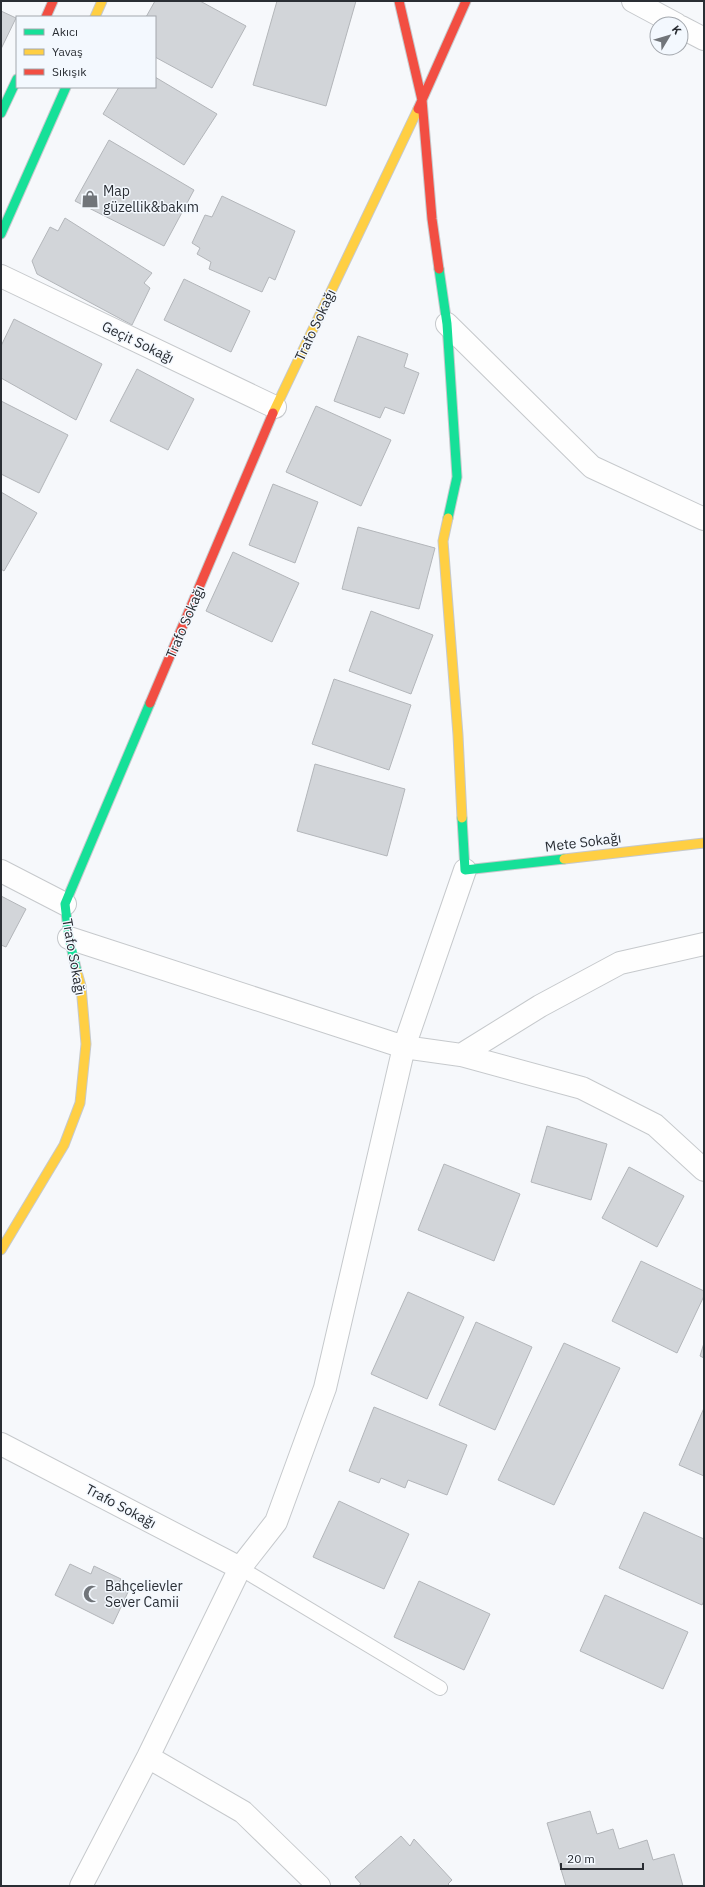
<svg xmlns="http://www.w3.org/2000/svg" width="705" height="1887" viewBox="0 0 705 1887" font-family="'IBM Plex Sans',sans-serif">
	<rect width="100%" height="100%" fill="#f6f8fb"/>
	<path fill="#d2d5d9" stroke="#b3b6ba" d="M155,1H200L246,26L212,88L155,57V17H146Z
		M277,1H356L326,106L253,85Z
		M1,11L16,18L1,49Z
		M155,77L217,114L184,165L103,114L119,87H155Z
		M109,140L194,190L164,246L75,201Z
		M222,196L295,231L275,280L269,277L262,292L209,269L211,262L197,254L200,248L192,243L205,215L212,217Z
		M65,218L152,273L144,283L150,288L132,325L37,274L32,261L50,227L58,231Z
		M184,279L250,311L231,352L164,320Z
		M14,319L102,364L76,420L1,378V346Z
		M358,336L408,354L404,367L419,373L404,414L385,407L380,418L334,401Z
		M137,369L194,399L168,450L110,421Z
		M1,401L68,435L39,493L1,474Z
		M316,406L391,440L361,506L286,472Z
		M273,484L318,502L295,563L249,545Z
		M1,492L37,513L4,571L1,569Z
		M358,527L435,548L419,609L342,589Z
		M233,552L299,583L272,642L206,611Z
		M371,611L433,635L411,694L349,671Z
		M334,679L411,705L389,770L312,744Z
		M315,764L405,789L387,856L297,831Z
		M1,896L26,909L6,947L1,945Z
		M547,1126L607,1144L591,1200L531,1182Z
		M444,1164L520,1194L494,1261L418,1230Z
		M629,1167L684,1196L657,1247L602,1218Z
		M641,1261L704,1291V1296L677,1353L612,1321Z
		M408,1292L464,1317L427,1399L371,1374Z
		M476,1322L532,1347L495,1430L439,1405Z
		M564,1343L620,1368L554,1505L498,1480Z
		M704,1343V1358L700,1356Z
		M374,1407L467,1445L447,1495L408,1480L405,1488L381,1478L379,1483L349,1471Z
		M704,1408V1476L679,1465Z
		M339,1501L409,1534L384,1589L313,1557Z
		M644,1512L704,1539V1601L702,1605L619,1568Z
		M70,1564L91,1574L94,1566L121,1579L117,1586L128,1592L113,1624L55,1595Z
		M419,1581L490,1614L464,1670L394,1637Z
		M605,1595L688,1632L663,1689L580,1651Z
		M590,1811L597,1834L613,1829L619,1849L647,1840L653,1860L674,1854L683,1886H566L547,1823Z
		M401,1836L410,1846L414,1839L452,1880L448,1884L450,1886H358L361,1884L355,1877Z"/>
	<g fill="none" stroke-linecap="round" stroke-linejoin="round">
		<g stroke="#c6c9cc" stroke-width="16">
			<path id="lane" d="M240,1568L440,1688"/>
		</g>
		<g stroke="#c6c9cc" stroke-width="24">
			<path id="street" d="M633,1L676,24
				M681,27L704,39
				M1,276L275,407
				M447,324L592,467L704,519
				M1,871L65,904
				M69,938L404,1047L461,1055L582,1088L655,1125L704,1170
				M461,1055L540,1006L620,963L704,944
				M1,1444L240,1568
				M148,1757L243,1812L319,1886
				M81,1886L148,1757L240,1568L276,1522L325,1388L404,1047L465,870"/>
		</g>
		<g stroke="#c6c9cc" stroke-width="11">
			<path id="fast" d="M1,113L17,79
				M1,234L66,87
				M439,269L447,324L457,477L448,518
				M462,818L465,870L564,859
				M77,972L69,938L65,904L150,703"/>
		</g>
		<g stroke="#c6c9cc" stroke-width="11">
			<path id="slow" d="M95,17L102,1
				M273,413L418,109
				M448,518L443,541L458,735L462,818
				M564,859L704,843
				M1,1250L64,1145L80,1103L86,1044L81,986L77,972"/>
		</g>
		<g stroke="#c6c9cc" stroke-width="11">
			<path id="jam" d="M399,1L422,100L432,219L439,269
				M46,17L53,1
				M418,109L466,1
				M150,703L273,413"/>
		</g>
		<use href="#lane" stroke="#fefefe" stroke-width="14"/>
		<use href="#street" stroke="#fefefe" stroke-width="22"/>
		<use href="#fast" stroke="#16e098" stroke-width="9"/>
		<use href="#slow" stroke="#ffcf43" stroke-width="9"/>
		<use href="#jam" stroke="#f24e42" stroke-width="9"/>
	</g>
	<defs>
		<g id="shop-bare" transform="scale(1.38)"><path d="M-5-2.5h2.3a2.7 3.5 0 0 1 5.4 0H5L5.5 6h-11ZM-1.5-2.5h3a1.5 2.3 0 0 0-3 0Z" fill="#71757a" stroke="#f3f8fe" stroke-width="2.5" paint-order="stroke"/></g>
		<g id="mosque-bare" transform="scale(1.38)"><path d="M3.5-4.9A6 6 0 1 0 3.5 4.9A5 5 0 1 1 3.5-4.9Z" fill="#71757a" stroke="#f3f8fe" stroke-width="2.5" paint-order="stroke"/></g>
	</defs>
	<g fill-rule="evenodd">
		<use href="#shop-bare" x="90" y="199"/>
		<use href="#mosque-bare" x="92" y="1594"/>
	</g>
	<g text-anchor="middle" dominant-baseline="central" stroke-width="3" stroke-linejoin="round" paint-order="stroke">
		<g font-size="14" fill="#2a2e34" stroke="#f3f8fe" text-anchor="start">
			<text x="103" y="191">Map<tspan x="103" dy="16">güzellik&amp;bakım</tspan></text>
			<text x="105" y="1586">Bahçelievler<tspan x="105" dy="16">Sever Camii</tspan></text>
		</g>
		<g font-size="14" fill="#2a2e34" stroke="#f3f8fe">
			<text transform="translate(315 325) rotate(-65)">Trafo Sokağı</text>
			<text transform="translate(138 342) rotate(26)">Geçit Sokağı</text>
			<text transform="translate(185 622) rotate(-67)">Trafo Sokağı</text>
			<text transform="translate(583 842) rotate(-7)">Mete Sokağı</text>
			<text transform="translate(74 957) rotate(80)">Trafo Sokağı</text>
			<text transform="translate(121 1506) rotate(28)">Trafo Sokağı</text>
		</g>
	</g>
	<rect width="705" height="1887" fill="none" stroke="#2a2e34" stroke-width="4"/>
	<rect x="16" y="16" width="140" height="72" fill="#f3f8fe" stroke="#a3a7ad"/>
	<rect x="24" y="29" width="20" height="6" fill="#16e098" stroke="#a3a7ad"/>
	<text x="52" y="36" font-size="12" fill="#2a2e34">Akıcı</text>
	<rect x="24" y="49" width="20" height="6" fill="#ffcf43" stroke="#a3a7ad"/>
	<text x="52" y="56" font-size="12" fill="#2a2e34">Yavaş</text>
	<rect x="24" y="69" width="20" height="6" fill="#f24e42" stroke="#a3a7ad"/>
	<text x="52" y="76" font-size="12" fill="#2a2e34">Sıkışık</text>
	<g transform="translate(669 36) rotate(52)"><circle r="19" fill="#f3f8fe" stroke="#a3a7ad"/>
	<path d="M0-3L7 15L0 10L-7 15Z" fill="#71757a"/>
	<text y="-6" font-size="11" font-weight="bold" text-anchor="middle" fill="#2a2e34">K</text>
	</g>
	<path d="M561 1863v6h82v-6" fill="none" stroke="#2a2e34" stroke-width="2"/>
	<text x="567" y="1863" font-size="12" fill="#2a2e34" stroke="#f3f8fe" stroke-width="3" paint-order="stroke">20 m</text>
</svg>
